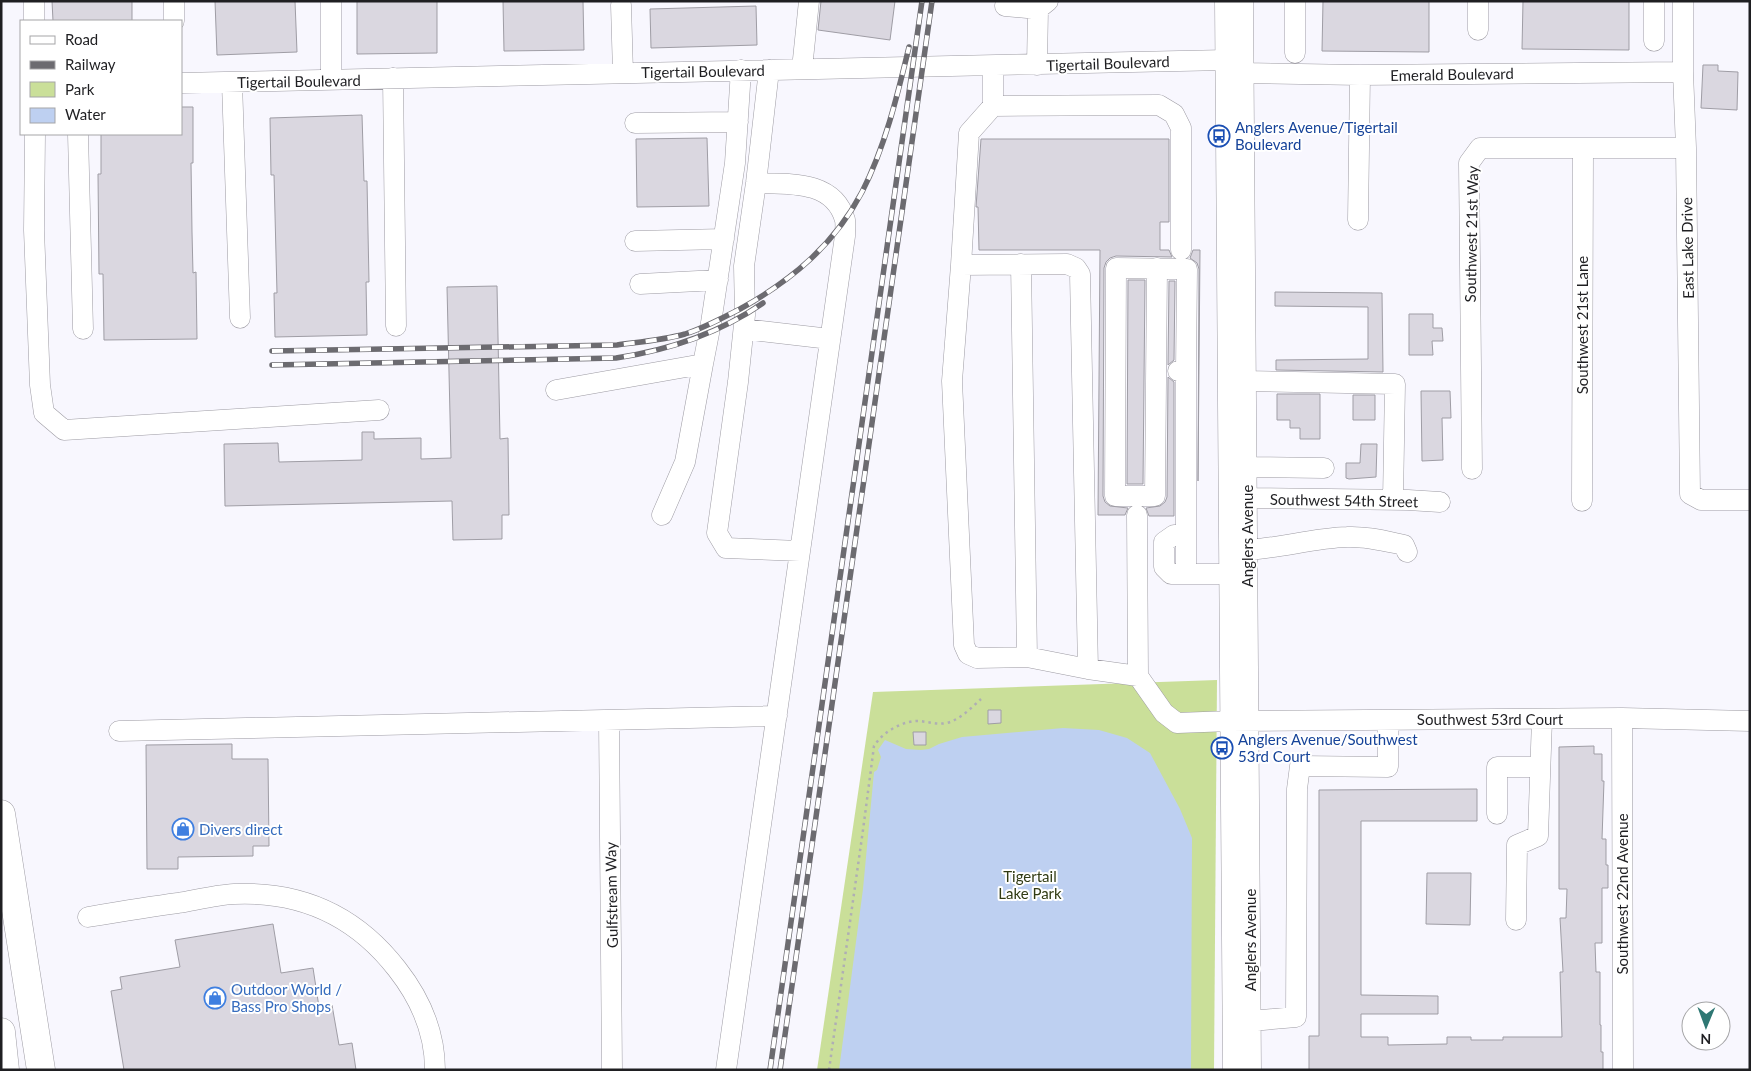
<svg xmlns="http://www.w3.org/2000/svg" width="1751" height="1071" viewBox="0 0 1751 1071" font-family="Lato,sans-serif">
	<rect width="100%" height="100%" fill="#f8f7fe"/>
	<path fill="#cadf99" d="M1217,680L1214,1070H817L873,692Z"/>
	<path fill="#bed0f1" d="M1063,728L1099,730L1127,738L1150,753L1180,809L1192,838L1191,1070H839L863,889L874,772L877,770L881,757L878,750L885,740L906,749L921,750L929,749L939,744L962,737Z"/>
	<path fill="#dad7e0" stroke="#9f9da5" d="M52,1H132V21H53Z
		M215,1H295L297,52L217,55Z
		M357,1H437V53L357,54Z
		M503,1H583L584,50L504,51Z
		M821,1H895L890,40L818,30Z
		M1323,1H1429V52L1322,51Z
		M1523,1H1629V50L1522,49Z
		M756,6L757,45L651,48L650,9Z
		M1703,65H1718V71L1738,72L1737,110L1701,108Z
		M181,107H193V163H191L192,232L193,273L196,272L197,339L104,340L103,274H99L98,174H101V134H181Z
		M362,115L364,181H367L369,282H366L367,335L275,337L274,293H277L274,175H271L270,118Z
		M707,138L709,206L637,207L636,139Z
		M981,139H1169V222H1160V250H1169L1172,257L1116,256L1110,258L1106,262L1104,268L1103,496L1105,502L1110,506L1128,508L1125,515H1098L1100,250H979L978,207H976Z
		M1193,250H1200L1198,481L1199,269L1197,263L1190,258Z
		M1128,280H1145L1143,484H1127Z
		M1169,281H1175L1174,360L1168,365Z
		M497,286L500,439L508,438L509,515H502V539L453,540L452,501L225,506L224,444L278,443L279,462L362,460V432H374V439L421,438V459L451,458L447,287Z
		M1275,292L1382,293L1383,372L1276,370V360L1368,359V307L1275,306Z
		M1409,314H1433V328H1442L1443,341H1432L1433,355H1409Z
		M1168,377L1174,382V516H1149L1146,508L1160,506L1165,502L1167,497Z
		M1421,391H1450L1451,418H1442L1443,460L1422,461Z
		M1277,394H1320V439H1300V428H1290V420H1277Z
		M1353,395H1375V420H1353Z
		M1361,444H1377L1376,477L1349,479L1346,478V463H1360Z
		M988,710H1001V723L988,724Z
		M913,732H926V745H914Z
		M232,744V759H268L269,846H253V856L178,857V869H147L146,745Z
		M1594,746V754H1602V781H1604L1602,839H1606V865H1608V888H1602V943H1595L1596,972H1600V1025H1601V1052H1603V1070H1309V1036H1319V790L1477,789V821H1361V995L1438,996V1014H1361V1037H1388V1045L1447,1044V1037H1471V1040H1503V1037H1562L1560,972H1563L1560,918H1566L1567,889H1559V747Z
		M1427,873H1471L1470,925L1426,924Z
		M273,924L281,973L313,968L319,1007L332,1005L339,1045L352,1043L356,1070H124L111,991L122,989L120,977L180,967L175,940Z"/>
	<g fill="none" stroke-linecap="round" stroke-linejoin="round">
		<g stroke="#9d9ba3" stroke-width="21">
			<path id="minor" d="M34,1V21
				M174,1V21
				M331,1V80
				M1006,1L1005,6L1038,9
				M1225,1L1233,1070
				M1243,1L1251,1070
				M1295,1V53
				M1478,1V30
				M1654,1V41
				M1683,1V72L1686,148L1690,494L1701,500H1750
				M621,5L623,73
				M1037,65L1038,9L1048,1
				M1233,65L1244,73L1360,75L1683,72
				M993,66V106L969,133L961,265L952,381L964,645L968,654L977,658L1027,657L1088,669L1138,676L1164,713L1177,723L1230,721L1622,718L1750,721
				M802,69L809,1
				M769,70L756,183L744,266L745,315L738,382L717,533L726,548L800,551
				M393,78L396,326
				M181,83L1226,60
				M232,83L240,318
				M993,106L1159,105L1174,114L1181,128V250
				M635,123L738,122
				M35,134L34,230L40,385L44,413L64,430L379,410
				M78,134L83,329
				M1358,220L1360,75
				M635,241L724,239
				M1021,264L1027,657
				M961,265L1067,264L1076,268L1080,274L1088,669
				M1157,268L1155,496H1115L1116,268L1187,269L1186,371
				M640,284L718,280
				M744,329L830,339
				M1178,371H1186V574H1230
				M1246,381L1395,384L1393,500
				M556,390L703,364L711,323L735,163L741,70
				M1246,467L1324,468
				M1472,469L1469,163L1480,148H1686
				M1247,498L1408,500L1440,502
				M1582,501L1583,148
				M662,515L685,462L703,364
				M1137,515L1138,676
				M1185,535H1174L1164,542V567L1171,574H1186
				M1247,550C1281,548 1314,538 1347,537C1366,536 1385,541 1404,545L1407,552
				M1622,718L1623,1070
				M609,720L612,1070
				M119,731L777,716
				M1497,814V767H1540
				M88,917C118,912 148,907 178,903C196,900 216,895 234,894C301,891 356,916 397,969C419,997 435,1032 435,1070
				M1516,920L1517,845L1538,836L1542,719
				M1251,1021L1296,1017L1297,789L1300,766L1388,767V720
				M726,1070L845,236C845,231 846,225 845,220C834,180 789,184 756,183"/>
		</g>
		<g stroke="#9d9ba3" stroke-width="29">
			<path id="highway" d="M1,814L41,1070
				M1,1032L5,1070"/>
		</g>
		<path stroke="#afaeb4" stroke-width="2.5" stroke-dasharray="2.5 4" stroke-linecap="butt" d="M829,1070L863,830L874,746C882,733 900,722 916,721C927,721 936,725 947,723C961,719 971,708 981,699"/>
		<use href="#minor" stroke="#fff" stroke-width="20"/>
		<use href="#highway" stroke="#fff" stroke-width="28"/>
		<g stroke="#6c6b70" stroke-width="5.5">
			<path id="rail" d="M272,351L617,345C639,342 663,340 685,334C704,328 722,318 740,309C792,280 834,245 862,192C885,147 897,97 909,47
				M272,365L616,358C669,350 718,334 763,303
				M770,1070L922,1
				M780,1070L932,1"/>
		</g>
		<use href="#rail" stroke="#fff" stroke-width="4" stroke-dasharray="11" stroke-linecap="butt"/>
	</g>
	<defs>
		<g id="bus-ring" transform="scale(1.125)"><circle r="9.5" fill="#fff" stroke="#1a4fb4" stroke-width="1.5"/><path d="M-5-6H5V4H4V6H2V4H-2V6H-4V4H-5ZM-3.5-4V0h7V-4ZM-3.5 1.2v1.5H-2V1.2ZM2 1.2v1.5H3.5V1.2Z" fill="#1a4fb4"/></g>
		<g id="shop-ring" transform="scale(1.125)"><circle r="9.5" fill="#fff" stroke="#3f7fe0" stroke-width="1.5"/><path d="M-5-2.5h2.3a2.7 3.5 0 0 1 5.4 0H5L5.5 6h-11ZM-1.5-2.5h3a1.5 2.3 0 0 0-3 0Z" fill="#3f7fe0"/></g>
	</defs>
	<g fill-rule="evenodd">
		<use href="#bus-ring" x="1219" y="136"/>
		<use href="#bus-ring" x="1222" y="748"/>
		<use href="#shop-ring" x="183" y="829"/>
		<use href="#shop-ring" x="215" y="998"/>
	</g>
	<g text-anchor="middle" dominant-baseline="central" stroke-width="4" stroke-linejoin="round" paint-order="stroke">
		<g font-size="15" fill="#1f1f22" stroke="#fff">
			<text transform="translate(1108 63) rotate(-2)">Tigertail Boulevard</text>
			<text transform="translate(703 71) rotate(-1)">Tigertail Boulevard</text>
			<text transform="translate(1452 74) rotate(-1)">Emerald Boulevard</text>
			<text transform="translate(299 81) rotate(-1)">Tigertail Boulevard</text>
			<text transform="translate(1471 234) rotate(-89)">Southwest 21st Way</text>
			<text transform="translate(1687 248) rotate(-91)">East Lake Drive</text>
			<text transform="translate(1582 325) rotate(-90)">Southwest 21st Lane</text>
			<text transform="translate(1344 500) rotate(1)">Southwest 54th Street</text>
			<text transform="translate(1247 536) rotate(-90)">Anglers Avenue</text>
			<text x="1490" y="719">Southwest 53rd Court</text>
			<text transform="translate(1622 894) rotate(-90)">Southwest 22nd Avenue</text>
			<text transform="translate(611 895) rotate(-91)">Gulfstream Way</text>
			<text transform="translate(1250 940) rotate(-90)">Anglers Avenue</text>
		</g>
		<g font-size="15" fill="#164399" stroke="#fff" text-anchor="start">
			<text x="1235" y="127">Anglers Avenue/Tigertail<tspan x="1235" dy="17">Boulevard</tspan></text>
			<text x="1238" y="739">Anglers Avenue/Southwest<tspan x="1238" dy="17">53rd Court</tspan></text>
		</g>
		<g font-size="15" fill="#366cbe" stroke="#fff" text-anchor="start">
			<text x="199" y="829">Divers direct</text>
			<text x="231" y="989">Outdoor World /<tspan x="231" dy="17">Bass Pro Shops</tspan></text>
		</g>
		<g font-size="15" fill="#313b14" stroke="#fff">
			<text x="1030" y="876">Tigertail<tspan x="1030" dy="17">Lake Park</tspan></text>
		</g>
	</g>
	<rect width="1751" height="1071" fill="none" stroke="#1f1f22" stroke-width="5"/>
	<rect x="20" y="20" width="162" height="115" fill="#ffffff" stroke="#a5a5a7"/>
	<rect x="30" y="36" width="25" height="8" fill="#ffffff" stroke="#a5a5a7"/>
	<text x="65" y="45" font-size="15" fill="#1f1f22">Road</text>
	<rect x="30" y="61" width="25" height="8" fill="#6c6b70" stroke="#a5a5a7"/>
	<text x="65" y="70" font-size="15" fill="#1f1f22">Railway</text>
	<rect x="30" y="82" width="25" height="15" fill="#cadf99" stroke="#a5a5a7"/>
	<text x="65" y="95" font-size="15" fill="#1f1f22">Park</text>
	<rect x="30" y="108" width="25" height="15" fill="#bed0f1" stroke="#a5a5a7"/>
	<text x="65" y="120" font-size="15" fill="#1f1f22">Water</text>
	<g transform="translate(1706 1026) rotate(181)"><circle r="24" fill="#ffffff" stroke="#a5a5a7"/>
	<path d="M0-4L9 19L0 12L-9 19Z" fill="#2e7773"/>
	<text y="-8" font-size="14" font-weight="bold" text-anchor="middle" fill="#1f1f22">N</text>
	</g>
</svg>
